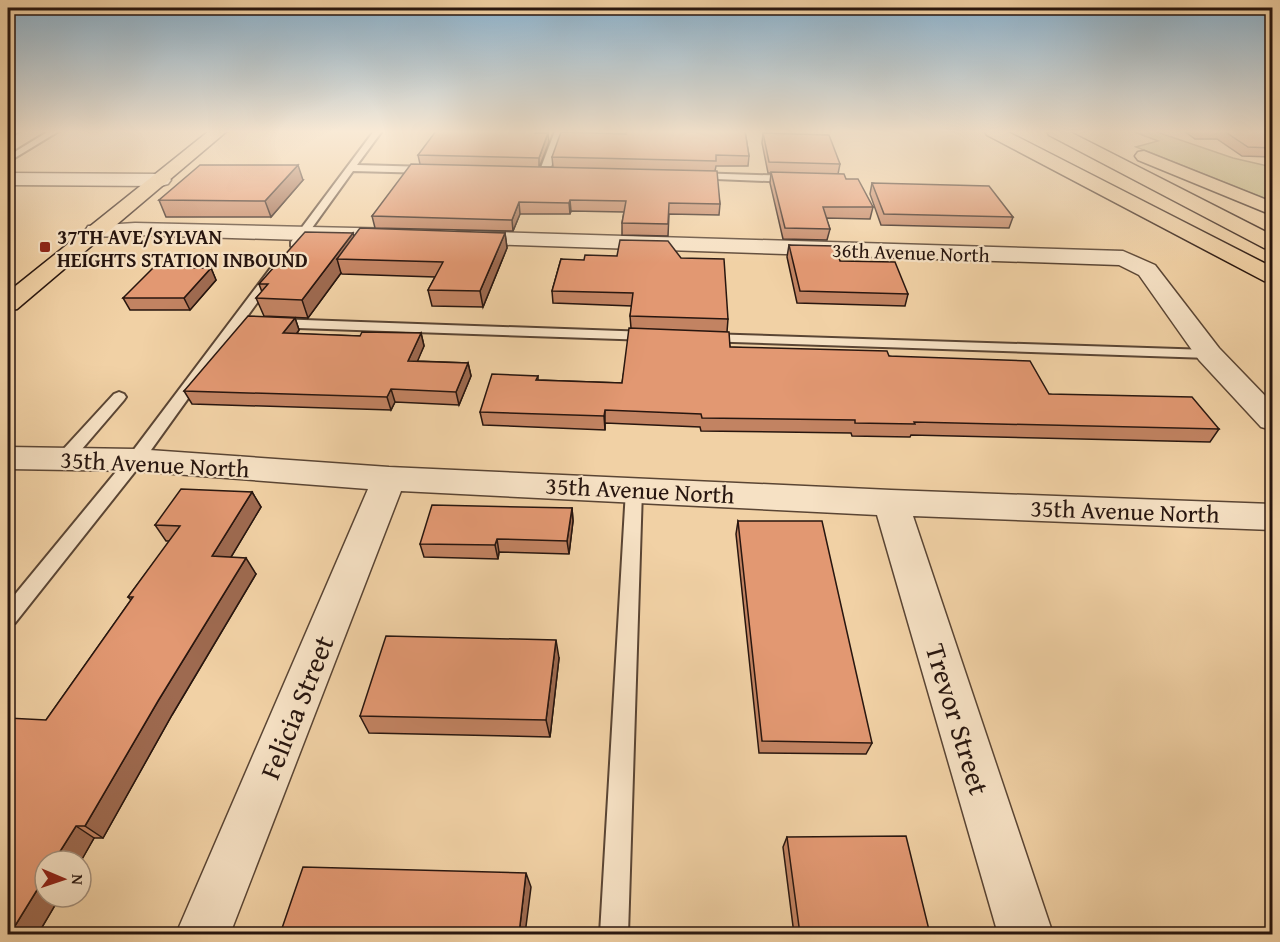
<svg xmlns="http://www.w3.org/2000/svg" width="1280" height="942" viewBox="0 0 1280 942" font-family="'Gentium Book Plus',serif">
	<rect width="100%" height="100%" fill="#f1d1a5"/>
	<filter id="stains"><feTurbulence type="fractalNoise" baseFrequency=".00333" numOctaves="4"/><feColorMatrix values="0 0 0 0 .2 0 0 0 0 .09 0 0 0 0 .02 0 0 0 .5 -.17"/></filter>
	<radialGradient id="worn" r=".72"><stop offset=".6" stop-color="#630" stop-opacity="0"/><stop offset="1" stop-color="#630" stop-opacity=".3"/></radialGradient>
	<path fill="#c2b981" stroke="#756848" stroke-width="1.5" d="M1132,131H1154L1233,158L1272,167V201L1136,147L1158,141Z"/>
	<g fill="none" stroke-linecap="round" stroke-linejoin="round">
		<g stroke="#5a4534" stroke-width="4">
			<path id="lane" d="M49,131H59L8,162V156Z
				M374,131H382L357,165L429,167L434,170L429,173L353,171L299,246H291V242Z
				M555,131H563L549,173L541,175L539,173Z
				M695,173L792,176L797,179L792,182L692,178V174Z
				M274,267L280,271L246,318L649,332L656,336L649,340L240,326L141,464L15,623L8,625V603L129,456L270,269Z
				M707,334L1209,350L1216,354L1209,358L702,341L700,338L702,335Z
				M119,392L124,394L126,397L124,400L70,463H58L56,459L58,455L114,394Z
				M634,484L640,486L642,490L628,934H600L626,490L628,486Z"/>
		</g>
		<g stroke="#5a4534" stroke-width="3">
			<path id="street" d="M8,173L161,174L168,176L171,180L168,184L161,186L8,185Z
				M135,223L400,229L408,231L411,236L408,241L400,243L135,235L96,237L88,236L85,231L88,226Z
				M460,231L1123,251L1155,265L1219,348L1272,403V430L1261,427L1199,360L1139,275L1119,265L452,243L449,238L452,233Z
				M8,447L135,449L389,467L891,490L1272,504V530L913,516L1053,934H998L877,515L401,491L230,934H176L368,489L135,471L8,469Z"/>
		</g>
		<g stroke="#28160f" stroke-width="3">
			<path id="primary" d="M209,131H227L17,309L8,311V292Z"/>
		</g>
		<g stroke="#28160f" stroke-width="3">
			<path id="highway" d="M985,131H1006L1272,267V283L1264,281L987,135Z
				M1047,131H1068L1272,235V249L1264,248L1049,135Z
				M1144,151L1272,202V215L1138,160L1135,156L1138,152Z"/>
		</g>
		<use href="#lane" fill="#f6e1c4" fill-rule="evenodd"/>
		<use href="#street" fill="#f6e1c4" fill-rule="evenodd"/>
		<use href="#primary" fill="#f1d1a5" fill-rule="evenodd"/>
		<use href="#highway" fill="#f1d1a5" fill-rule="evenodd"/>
	</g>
	<path fill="#c28362" stroke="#28160f" stroke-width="1.5" d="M701,131H745L749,156L748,166H716L715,171L720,204L719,215L669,214L668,236L622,235V223L624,212L571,211L570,214H520L513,231L375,228L372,216L420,164L418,155L538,133L549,142L540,167H553L552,157L626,134Z
		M1184,131H1272V157L1242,156L1217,139H1195Z
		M763,133L840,164L838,174L846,179L873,207L870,219L826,218L830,229L827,240L783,239L770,183L771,173H768L762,143Z
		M303,180L271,217H166L159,200Z
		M872,183L1013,217L1009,228L881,225L870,194Z
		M353,233L354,236L505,233L507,248L483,307L432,306L428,290L435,277L342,274L341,273L308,318L264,316L256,298L262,292L259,284Z
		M789,245L840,261L908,294L905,306L797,303L787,257Z
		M561,259L728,319L727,332L730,347L889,356L1049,394L1219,429L1210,442L911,435L910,437L852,436L851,433L701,431L700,427L605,423V430L483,425L480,412L538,376V380L622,383L631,328L630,316L632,306L553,303L552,291Z
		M211,268L216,280L190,310H130L123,298Z
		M295,318L299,330L297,334L360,336L421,333L424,346L417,361L468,363L471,376L459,405L395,402L391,410L192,404L184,391Z
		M252,492L261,507L231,557L256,574L172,715L103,838H94L38,934H8L46,720L131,600L128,597L170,541H166L155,525Z
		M572,508L573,521L569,554L499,552L498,559L424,557L420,544Z
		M738,521L872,743L866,754L759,753L736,534Z
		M559,658L550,737L369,733L360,716Z
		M787,837L930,934H794L783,847Z"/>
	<path fill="#9e6a50" stroke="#28160f" stroke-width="1.5" d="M8,131H22L8,139Z
		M548,133L549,142L539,168V158Z
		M298,165L303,180L271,217L265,201Z
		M570,200L571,211L570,214L569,203Z
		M519,202L520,214L513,231L512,220Z
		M353,233L358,250L337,259L341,273L308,318L302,300Z
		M505,233L507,248L483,307L480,291Z
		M211,268L216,280L190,310L184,298Z
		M295,318L299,330L288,346L283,333Z
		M421,333L424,346L412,374L408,361Z
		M468,363L471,376L459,405L456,392Z
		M391,389L395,402L391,410L387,397Z
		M605,410V430L604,416Z
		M252,492L261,507L222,572L212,556Z
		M572,508L573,521L569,554L567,541Z
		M497,539L499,552L498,559L495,545Z
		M246,558L256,574L172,715L103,838L85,826L158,701Z
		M556,640L559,658L550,737L546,720Z
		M76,826L94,838L81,861H54Z
		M526,873L531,887L525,934H519Z
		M45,877V897H60L38,934H10Z"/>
	<path fill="#e29872" stroke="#28160f" stroke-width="1.5" d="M436,131H536L535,133H548L539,158L418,155Z
		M626,131H745L749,156L716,155V161L552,157L561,132L626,134Z
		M1224,131H1272V148L1248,147Z
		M763,133L829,135L840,164L769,162Z
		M411,164L717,171L720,204L669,203L668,224L622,223L626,201L570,200L569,203L519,202L512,220L372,216Z
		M200,165H298L265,201L159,200Z
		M771,172L844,174L846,179H858L873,207H823L830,229L785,228Z
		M872,183L989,186L1013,217L884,214Z
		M360,228L505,233L480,291L428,290L443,262L337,259Z
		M305,232L353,233L302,300L256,298L268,284H259Z
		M620,240L668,241L681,258L724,259L728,319L630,316L633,293L552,291L561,259L584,260L585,255L617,256Z
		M789,245L835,246L840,261L895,262L908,294L800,291Z
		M153,268H211L184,298H123Z
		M248,316L295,318L283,333H285L360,336L362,332L421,333L408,361L468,363L456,392L391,389L387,397L184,391Z
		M629,328L729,332L730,347L887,351L889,356L1030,361L1049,394L1192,397L1219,429L914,422L915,424L855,423V420L702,418L701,414L605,410L604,416L480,412L492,374L538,376L536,380L622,383Z
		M181,489L252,492L212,556L246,558L158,701L85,826H76L54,861H45V877L10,934H8V718L46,720L133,597H128L180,526L155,525Z
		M432,505L572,508L567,541L497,539L495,545L420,544Z
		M738,521H822L872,743L762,741Z
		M386,636L556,640L546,720L360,716Z
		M906,836L930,934H800L787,837Z
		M303,867L526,873L519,934H280Z"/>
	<linearGradient id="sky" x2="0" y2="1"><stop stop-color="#8ab4d2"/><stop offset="0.5" stop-color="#f9ead6"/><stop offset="1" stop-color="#f9ead6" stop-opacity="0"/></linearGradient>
	<rect width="1280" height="263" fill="url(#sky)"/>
	<rect fill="#8f2418" stroke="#f6e1c4" stroke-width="2" x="39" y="241" width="12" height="12" rx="3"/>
	<g text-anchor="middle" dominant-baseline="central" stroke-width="4.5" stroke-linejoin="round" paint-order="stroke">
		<g font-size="20" font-weight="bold" fill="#28160f" stroke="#f6e1c4" text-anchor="start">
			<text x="57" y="236">37TH AVE/SYLVAN<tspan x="57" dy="23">HEIGHTS STATION INBOUND</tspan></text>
		</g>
		<g font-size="20" fill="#28160f" stroke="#f6e1c4">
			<text transform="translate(911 252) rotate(2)">36th Avenue North</text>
		</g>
		<g font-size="24" fill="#28160f" stroke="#f6e1c4">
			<text transform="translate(155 464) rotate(3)">35th Avenue North</text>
			<text transform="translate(640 490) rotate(3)">35th Avenue North</text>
			<text transform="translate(1125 511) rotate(2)">35th Avenue North</text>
		</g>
		<g font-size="28" fill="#28160f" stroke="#f6e1c4">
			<text transform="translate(296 707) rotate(-68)">Felicia Street</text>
			<text transform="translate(958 719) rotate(73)">Trevor Street</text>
		</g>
	</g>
	<rect width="1280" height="942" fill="none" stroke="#f1d1a5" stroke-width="30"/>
	<rect x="9" y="9" width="1262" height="924" fill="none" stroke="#28160f" stroke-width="3"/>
	<rect x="15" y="15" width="1250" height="912" fill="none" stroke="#28160f" stroke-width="1.5"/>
	<g transform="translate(63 879) rotate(92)"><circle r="28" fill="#f6e1c4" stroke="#a4907c" stroke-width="1.5"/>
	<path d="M0-4.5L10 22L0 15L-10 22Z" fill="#8f2418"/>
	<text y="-9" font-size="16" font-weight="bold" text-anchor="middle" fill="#28160f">N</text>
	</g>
	<rect width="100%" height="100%" filter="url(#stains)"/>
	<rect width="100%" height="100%" fill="url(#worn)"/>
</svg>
